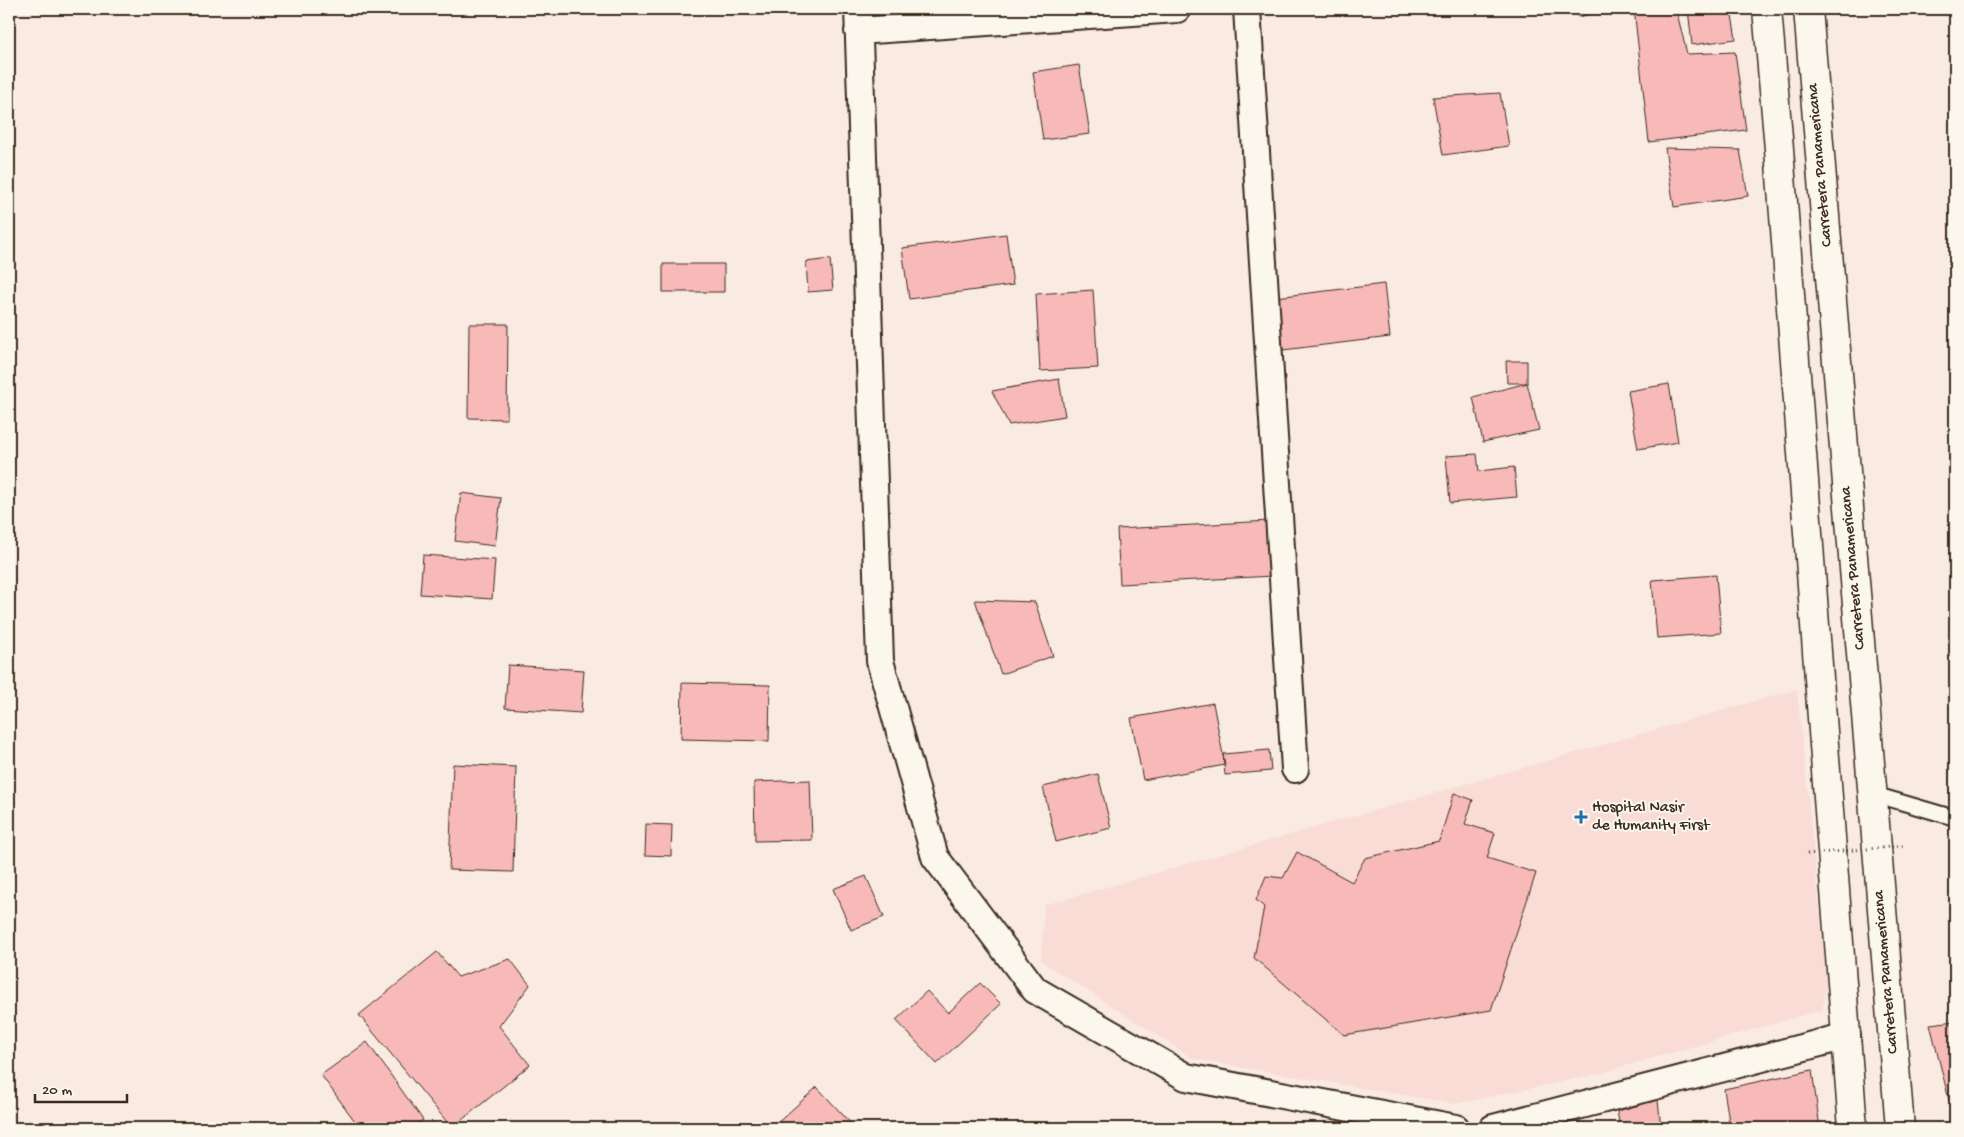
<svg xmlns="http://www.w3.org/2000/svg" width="1964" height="1137" viewBox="0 0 1964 1137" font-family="'Gochi Hand',sans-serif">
	<rect width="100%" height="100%" fill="#faebe2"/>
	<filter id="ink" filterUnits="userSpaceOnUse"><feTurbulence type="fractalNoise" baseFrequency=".02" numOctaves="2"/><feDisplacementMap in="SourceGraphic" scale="10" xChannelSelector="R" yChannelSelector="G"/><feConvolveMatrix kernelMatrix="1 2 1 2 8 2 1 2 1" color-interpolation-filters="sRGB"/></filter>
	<g filter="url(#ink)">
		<path fill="#f9dcd6" d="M1797,689L1827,982L1822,1010L1590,1076L1455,1104L1194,1059L1041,961L1044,905Z"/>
		<path fill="#f7bab9" stroke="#3b2a1e" d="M1578,9H1611L1578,17Z
			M1634,9H1676L1687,54L1735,52L1746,130L1649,142Z
			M1688,9H1731L1736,39L1692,45Z
			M1079,65L1090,134L1043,140L1033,72Z
			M1500,93L1509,146L1443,155L1433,97Z
			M1665,148L1740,150L1748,196L1674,207Z
			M1006,234L1013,285L909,299L902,248Z
			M830,259L833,290L808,292L806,262Z
			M663,264H724V292H663Z
			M1384,284L1390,337L1283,350L1276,297Z
			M1093,290L1098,368L1040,371L1036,294Z
			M469,324H508L507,419L468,418Z
			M1506,361H1527V383H1507Z
			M1059,379L1065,416L1009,425L992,391Z
			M1527,383L1539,430L1483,442L1473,397Z
			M1669,384L1678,442L1638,449L1628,391Z
			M1477,454L1479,471L1514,467L1517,497L1450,503L1446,456Z
			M461,493L501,498L495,546L455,541Z
			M1270,521L1273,576L1120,584L1117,529Z
			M423,555L495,560L492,599L420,594Z
			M1716,575L1721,633L1657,638L1652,580Z
			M975,600L1035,602L1053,656L1001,674Z
			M508,665L584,670L581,713L505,708Z
			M682,683L770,685L769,741L681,739Z
			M1213,703L1225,765L1143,780L1131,718Z
			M1269,750L1271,771L1225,775L1223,754Z
			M453,764L516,767L513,872L449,870Z
			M1098,774L1111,828L1056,842L1043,787Z
			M810,780L812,840L755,841L754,782Z
			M1454,793L1473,800L1465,824L1495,833L1487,858L1536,873L1491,1010L1344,1035L1254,958L1264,907L1256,900L1266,876L1283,878L1297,852L1352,882L1365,858L1439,841Z
			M646,824L672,825L671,856L645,855Z
			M866,876L884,917L851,930L833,889Z
			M437,952L458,977L510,959L530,985L499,1026L530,1065L452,1128L359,1015Z
			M980,983L1001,1004L937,1064L896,1020L927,991L948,1013Z
			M1955,1021V1124L1930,1024Z
			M367,1042L423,1120L412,1128H360L321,1075Z
			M1812,1070L1820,1128H1730L1724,1089Z
			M817,1087L855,1128H776L774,1126Z
			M1658,1100L1661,1128H1620L1617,1111Z"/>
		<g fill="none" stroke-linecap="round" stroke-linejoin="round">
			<g stroke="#3b2a1e" stroke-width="18">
				<path id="lane" d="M1873,794L1955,818"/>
			</g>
			<g stroke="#3b2a1e" stroke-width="30">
				<path id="street" d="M858,9L880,661L935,857L1035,990L1186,1077L1456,1128
					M1247,9L1295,769
					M858,31L1177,9
					M1493,1128L1847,1036"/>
			</g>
			<g stroke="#3b2a1e" stroke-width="31">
				<path id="highway" d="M1767,9L1779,149L1853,1128
					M1808,9L1900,1128"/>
			</g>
			<use href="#lane" stroke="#fbf7ec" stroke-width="14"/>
			<use href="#street" stroke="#fbf7ec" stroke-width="26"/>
			<use href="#highway" stroke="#fbf7ec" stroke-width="28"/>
			<path stroke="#3b2a1e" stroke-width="3" stroke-dasharray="1 4" stroke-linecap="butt" d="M1807,854L1903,846"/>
		</g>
	</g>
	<path fill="#1f6fb2" stroke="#fbf7ec" stroke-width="2" d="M1578.5 809.5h5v5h5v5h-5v5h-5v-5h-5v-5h5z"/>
	<g text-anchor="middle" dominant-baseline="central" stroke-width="4" stroke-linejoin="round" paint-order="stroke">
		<g font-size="16" fill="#3b2a1e" stroke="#fbf7ec">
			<text transform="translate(1821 165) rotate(-95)">Carretera Panamericana</text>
			<text transform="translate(1854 568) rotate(-95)">Carretera Panamericana</text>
			<text transform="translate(1887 972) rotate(-95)">Carretera Panamericana</text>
		</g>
		<g font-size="16" fill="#3b2a1e" stroke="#fbf7ec" text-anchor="start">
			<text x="1592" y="808">Hospital Nasir<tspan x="1592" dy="18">de Humanity First</tspan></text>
		</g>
	</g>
	<rect width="1964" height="1137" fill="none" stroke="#fbf7ec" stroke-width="30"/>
	<rect x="15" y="15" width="1934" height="1107" fill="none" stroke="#3b2a1e" stroke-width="2" filter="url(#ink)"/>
	<path d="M35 1094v8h92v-8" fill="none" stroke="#3b2a1e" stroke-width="2.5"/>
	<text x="42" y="1094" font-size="15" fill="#3b2a1e" stroke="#fbf7ec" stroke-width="4" paint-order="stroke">20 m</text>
</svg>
